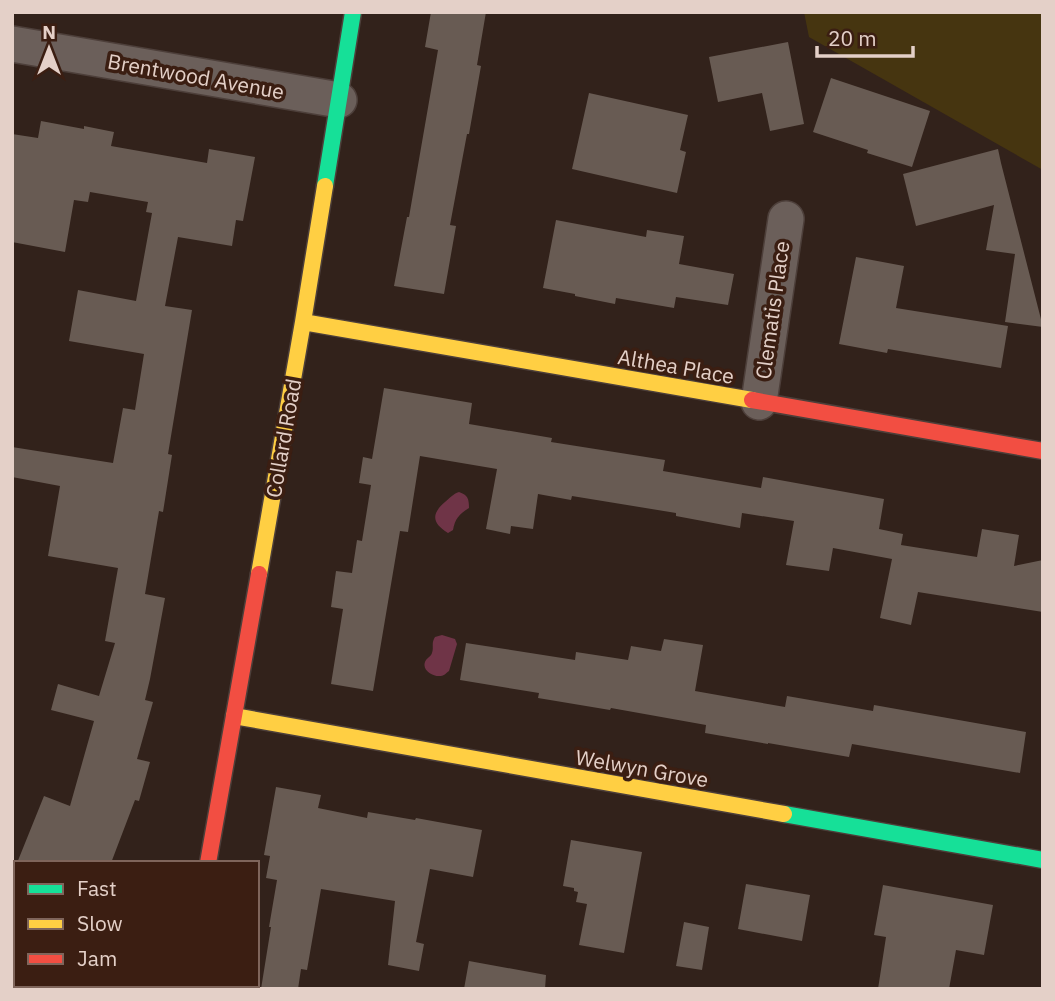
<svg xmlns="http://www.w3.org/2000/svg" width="1055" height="1001" viewBox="0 0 1055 1001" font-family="'IBM Plex Sans',sans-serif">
	<rect width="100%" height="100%" fill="#32221b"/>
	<path fill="#463510" d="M804,12H1043V170L809,37Z"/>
	<path fill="#6f3447" d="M459,492C468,495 469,499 469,508C459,514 455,519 453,530L448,533C432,523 431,514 445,502C450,498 453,494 459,492Z
		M442,635L455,639L457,644L449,671C445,674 444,676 439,676C432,676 422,670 425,662C426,658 431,657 432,653C434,647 431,643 435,637Z"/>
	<path fill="#685b53" d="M431,12H486L477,65L481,66L469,134H467L450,225L456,226L444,294L394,286L407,217H409L438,50L425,47Z
		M788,42L804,124L770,131L762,93L718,102L709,57Z
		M831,78L930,111L912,167L867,153L868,150L813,132Z
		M589,93L688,115L680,150L686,152L677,193L572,169Z
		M41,121L84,129V126L114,132L111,146L207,163L209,149L255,157L243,221L236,220L232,246L178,237L165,306L192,310L168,454L172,455L163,512L159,511L145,594L165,598L150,679L145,700L153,702L137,759L150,762L139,801L135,800L111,863H17L44,796L70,806L94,721L51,710L58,684L99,696L115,643L105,641L118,568L48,556L60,486L12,477V447L113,463L123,408L135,410L144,354L69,341L78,290L136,301L152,213L146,212L148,202L90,192L88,202L74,200L65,252L12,242V134L38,138Z
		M998,149L1001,163L1043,327L1005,322L1015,254L986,250L994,205L916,226L903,174Z
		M556,220L646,237L647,230L684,236L679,264L734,274L728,305L676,297L674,308L616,298L615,304L575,296V294L543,288Z
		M856,257L904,266L896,308L1008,326L1001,368L888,349L887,353L839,344Z
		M384,388L472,403L469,424L552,438L551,442L665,460L663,471L761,488L763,477L884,499L879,529L903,534L901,545L977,557L982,529L1019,535L1014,566L1043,560V612L918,592L911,625L880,618L892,559L833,548L829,571L786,565L794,521L742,513L740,528L676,516V513L572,496L571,500L538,494L533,529L511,526L510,534L486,529L497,469L420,456L408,532L400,531L373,691L331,684L343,609L331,607L336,571L352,573L357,540L362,541L371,485L359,483L363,457L372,459Z
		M664,639L703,645L695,691L785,707L787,696L873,711L874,705L1026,732L1020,773L852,744L849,757L768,743V744L705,733L706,725L611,708L610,710L538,698L539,693L460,680L466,643L575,660L576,652L628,660L631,646L661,651Z
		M276,787L321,795L318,808L367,818L368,812L415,820L416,818L482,830L473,877L430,869L416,942L424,944L419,971L388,965L395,901L321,889L307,970L301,969L298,989H261L271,927H269L277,880L266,878L270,856L264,855Z
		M571,840L642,852L624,953L579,945L587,904L576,902L578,892L574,891V888L563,886Z
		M746,884L810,895L802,941L738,929Z
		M883,885L993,905L984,955L956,950L949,989H878L886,937L874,935Z
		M684,922L709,927L702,970L676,966Z
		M469,961L546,975L545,989H464Z"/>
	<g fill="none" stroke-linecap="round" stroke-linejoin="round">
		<g stroke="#4d3f3a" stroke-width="38">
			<path id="street" d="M12,44L339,100
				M759,402L786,219
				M185,989L186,985"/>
		</g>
		<g stroke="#4d3f3a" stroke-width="19">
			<path id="fast" d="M325,186L353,12
				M784,814L1043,860"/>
		</g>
		<g stroke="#4d3f3a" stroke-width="19">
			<path id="slow" d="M303,322L752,400
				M259,574L303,322L325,186
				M234,716L784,814"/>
		</g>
		<g stroke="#4d3f3a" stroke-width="19">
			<path id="jam" d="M752,400L1043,451
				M208,863L259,574"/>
		</g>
		<use href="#street" stroke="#6b5f5a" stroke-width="35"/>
		<use href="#fast" stroke="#16e098" stroke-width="16"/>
		<use href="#slow" stroke="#ffcf43" stroke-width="16"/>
		<use href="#jam" stroke="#f24e42" stroke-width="16"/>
	</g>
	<g text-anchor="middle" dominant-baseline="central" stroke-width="7" stroke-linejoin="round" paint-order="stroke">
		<g font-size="21" fill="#e4d0c8" stroke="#3b1e12">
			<text transform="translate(196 76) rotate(10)">Brentwood Avenue</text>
			<text transform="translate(772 310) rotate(-82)">Clematis Place</text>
			<text transform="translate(676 366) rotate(10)">Althea Place</text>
			<text transform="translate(283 438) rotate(-80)">Collard Road</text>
			<text transform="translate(642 768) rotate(10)">Welwyn Grove</text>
		</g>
	</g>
	<rect width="1055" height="1001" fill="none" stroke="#e4d0c8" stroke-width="28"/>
	<rect x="14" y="861" width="245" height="126" fill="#3b1e12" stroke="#7f655b" stroke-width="2"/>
	<rect x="28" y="884" width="35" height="10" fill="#16e098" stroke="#7f655b" stroke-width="2"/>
	<text x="77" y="896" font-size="21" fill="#e4d0c8">Fast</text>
	<rect x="28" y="919" width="35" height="10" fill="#ffcf43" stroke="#7f655b" stroke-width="2"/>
	<text x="77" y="931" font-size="21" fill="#e4d0c8">Slow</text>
	<rect x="28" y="954" width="35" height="10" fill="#f24e42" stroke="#7f655b" stroke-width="2"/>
	<text x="77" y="966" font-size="21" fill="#e4d0c8">Jam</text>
	<g transform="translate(49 49)" stroke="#3b1e12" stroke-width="5" paint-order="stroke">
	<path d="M0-5L12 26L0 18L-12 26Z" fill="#e4d0c8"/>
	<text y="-10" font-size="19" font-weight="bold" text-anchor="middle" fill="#e4d0c8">N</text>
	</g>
	<path d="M817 46v10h96v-10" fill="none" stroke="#e4d0c8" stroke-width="3.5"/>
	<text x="828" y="46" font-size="21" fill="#e4d0c8" stroke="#3b1e12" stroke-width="5" paint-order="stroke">20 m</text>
</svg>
